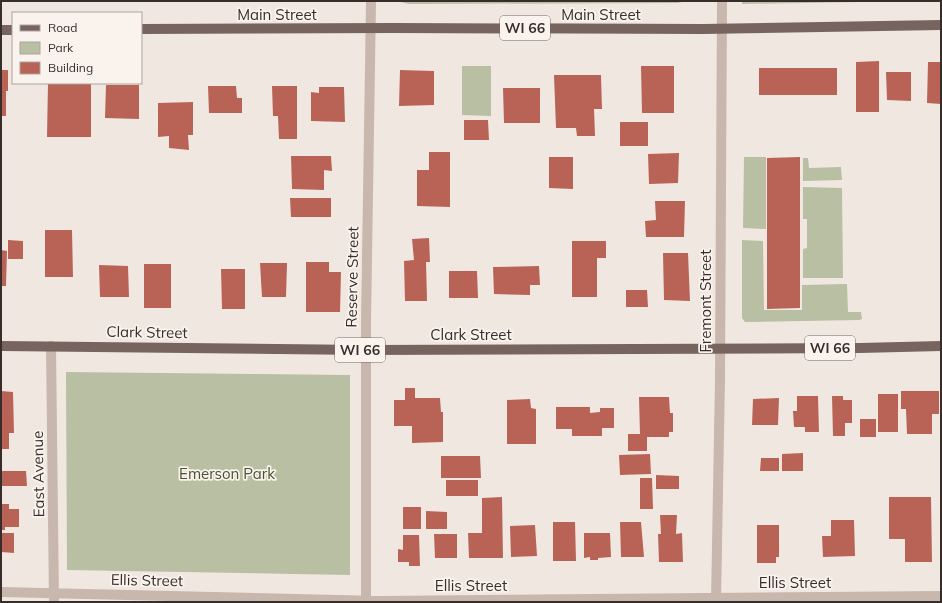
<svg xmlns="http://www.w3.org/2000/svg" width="942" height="603" viewBox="0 0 942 603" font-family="Mulish,sans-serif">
	<rect width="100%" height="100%" fill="#f1e7e1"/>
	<path fill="#b8bfa2" d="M396,1H685L678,3L409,4Z
		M742,1H859V2L742,4Z
		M462,66H491V116L462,115Z
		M744,157H766V229L743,228Z
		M803,158H808L809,168L841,167L842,180L803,181Z
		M803,187L842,188L843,278H803V249L807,248V219H803Z
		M742,240L763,241L764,310H802V285L847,284L848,312H861L862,319L859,320L745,322L742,318Z
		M66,372L350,375V575L67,570Z"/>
	<path fill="#b96356" d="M879,61V112H856V62Z
		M928,62H941V104L927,103Z
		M641,66H674V113H642Z
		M759,68H837V95H759Z
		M1,70H8V91H6V116H1Z
		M400,70L434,71V105L399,106Z
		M886,72H911V101L887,100Z
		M554,75H601L602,109H594L595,136H577L576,128H556Z
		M48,83H91V137H47Z
		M106,85H139V119L105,118Z
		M208,86H236L237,98H242V113H209Z
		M272,86H297V139H279L278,116H273Z
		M319,87H344L345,122L311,121V92L319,93Z
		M503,88H540V123H504Z
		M193,102V135H188L189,150L169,148V136L158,137V103Z
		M464,120H488L489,140H464Z
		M620,122H648V146H620Z
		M429,152H450V207L417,206V170H429Z
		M679,153L678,183L649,184L648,154Z
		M291,156H331L332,171L324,170V190L292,189Z
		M549,157H573V189L549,188Z
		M800,157V308L767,309V158Z
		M290,198H331V217H291Z
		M655,201H685L684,237H646L645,221L656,220Z
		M45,230H72L73,277H45Z
		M429,238L430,262H426L427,301H405L404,261L414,260L412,239Z
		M8,240L23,241V259H8Z
		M572,241H606V258H597V297H572Z
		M1,250L7,251L6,286H1Z
		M663,253H688L690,301L664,300Z
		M306,262H329V272H341L340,312H306Z
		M260,263H287L286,297H262Z
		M144,264H171V308H144Z
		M99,265L128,266L129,297H100Z
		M539,266L540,285H530V295L494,294L493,267Z
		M221,269H245V309H222Z
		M449,271H477L478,298H449Z
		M626,290H647L648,307H626Z
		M405,388H415V398H440L441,412H443V442L412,443V426H394V400H405Z
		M1,391L13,392L14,433H9V449H1Z
		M901,391H939V414H932V434H907L906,409H901Z
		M878,394H898V432H878Z
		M797,396H818L819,432H805V427H794L793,411H797Z
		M832,396H843V400H852V423H845V436H833Z
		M639,397H669L670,413H673V432H669V437H647V451H628V434H640Z
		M779,398L778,425H752L753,399Z
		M530,399L531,408L536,409V444H507V400Z
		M556,407H590V413L600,412V408H614V428H602V436H572V429H556Z
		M860,419H876V437H860Z
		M803,453V471H782V454Z
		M650,454L651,474L620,475L619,455Z
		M441,456H480L481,478H441Z
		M761,458H779V471H760Z
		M1,471H26L27,486H1Z
		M656,475L679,476V489H656Z
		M640,478H652L653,509H640Z
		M446,480H478V496H446Z
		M502,497L503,558H469L468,533H482V498Z
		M889,497H931L932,562H905V539H889Z
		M1,504H9V509H19V527H5V530H1Z
		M403,507H421V529H403Z
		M426,511L447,512V529H426Z
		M660,515H677L676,534L682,533L683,562H659L658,534H661Z
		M831,520H854L855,556L823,557L822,536H831Z
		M553,522H575L576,561H553Z
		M620,522H641L644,557H621Z
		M535,525L537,556L511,557L510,526Z
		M757,525H779V557H776V563H757Z
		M1,533H14V553L1,552Z
		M584,533H610L611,557L598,558V560H590V557L584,558Z
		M434,534H457V558H435Z
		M403,535H419L420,566H409V562H398V549L403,550Z"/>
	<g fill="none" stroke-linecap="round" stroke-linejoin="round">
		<path stroke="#c8b7ad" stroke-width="10" d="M51,346L54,602
			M1,592L381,601L941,596
			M366,602V323L371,1
			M716,602L720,379L722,1"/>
		<path stroke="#77645e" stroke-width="10" d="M141,29L394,28L703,29L941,25
			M1,30H13
			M1,346L366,350L860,348L941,346"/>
	</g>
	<g text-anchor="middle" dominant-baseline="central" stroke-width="3.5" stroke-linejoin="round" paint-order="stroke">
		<g fill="#f9f2ed" stroke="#716965" stroke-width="1">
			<rect x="500" y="16" width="50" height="24" rx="3"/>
			<rect x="805" y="336" width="50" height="24" rx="3"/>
			<rect x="335" y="338" width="50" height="24" rx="3"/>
		</g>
		<g font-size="14" font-weight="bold" fill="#372e2b">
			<text x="525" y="28">WI 66</text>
			<text x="830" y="348">WI 66</text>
			<text x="360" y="350">WI 66</text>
		</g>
		<g font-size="15" fill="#372e2b" stroke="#f9f2ed">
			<text x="277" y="14">Main Street</text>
			<text x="601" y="14">Main Street</text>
			<text transform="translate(352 277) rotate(-89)">Reserve Street</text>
			<text transform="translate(705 301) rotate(-90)">Fremont Street</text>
			<text transform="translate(147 332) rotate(1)">Clark Street</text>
			<text x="471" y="334">Clark Street</text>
			<text transform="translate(38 474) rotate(-91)">East Avenue</text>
			<text transform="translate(147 580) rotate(1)">Ellis Street</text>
			<text x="795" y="582">Ellis Street</text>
			<text x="471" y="585">Ellis Street</text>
		</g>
		<g font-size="15" fill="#4a5331" stroke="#f9f2ed">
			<text x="227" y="473">Emerson Park</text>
		</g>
	</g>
	<rect width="942" height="603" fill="none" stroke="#372e2b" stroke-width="4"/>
	<rect x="12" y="12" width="130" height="72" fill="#f9f2ed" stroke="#aba49f"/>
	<rect x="20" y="25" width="20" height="6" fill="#77645e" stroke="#aba49f"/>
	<text x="48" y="32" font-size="12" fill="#372e2b">Road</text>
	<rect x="20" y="42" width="20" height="12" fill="#b8bfa2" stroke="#aba49f"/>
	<text x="48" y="52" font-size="12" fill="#372e2b">Park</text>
	<rect x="20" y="62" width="20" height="12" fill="#b96356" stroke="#aba49f"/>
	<text x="48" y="72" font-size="12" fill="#372e2b">Building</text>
</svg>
